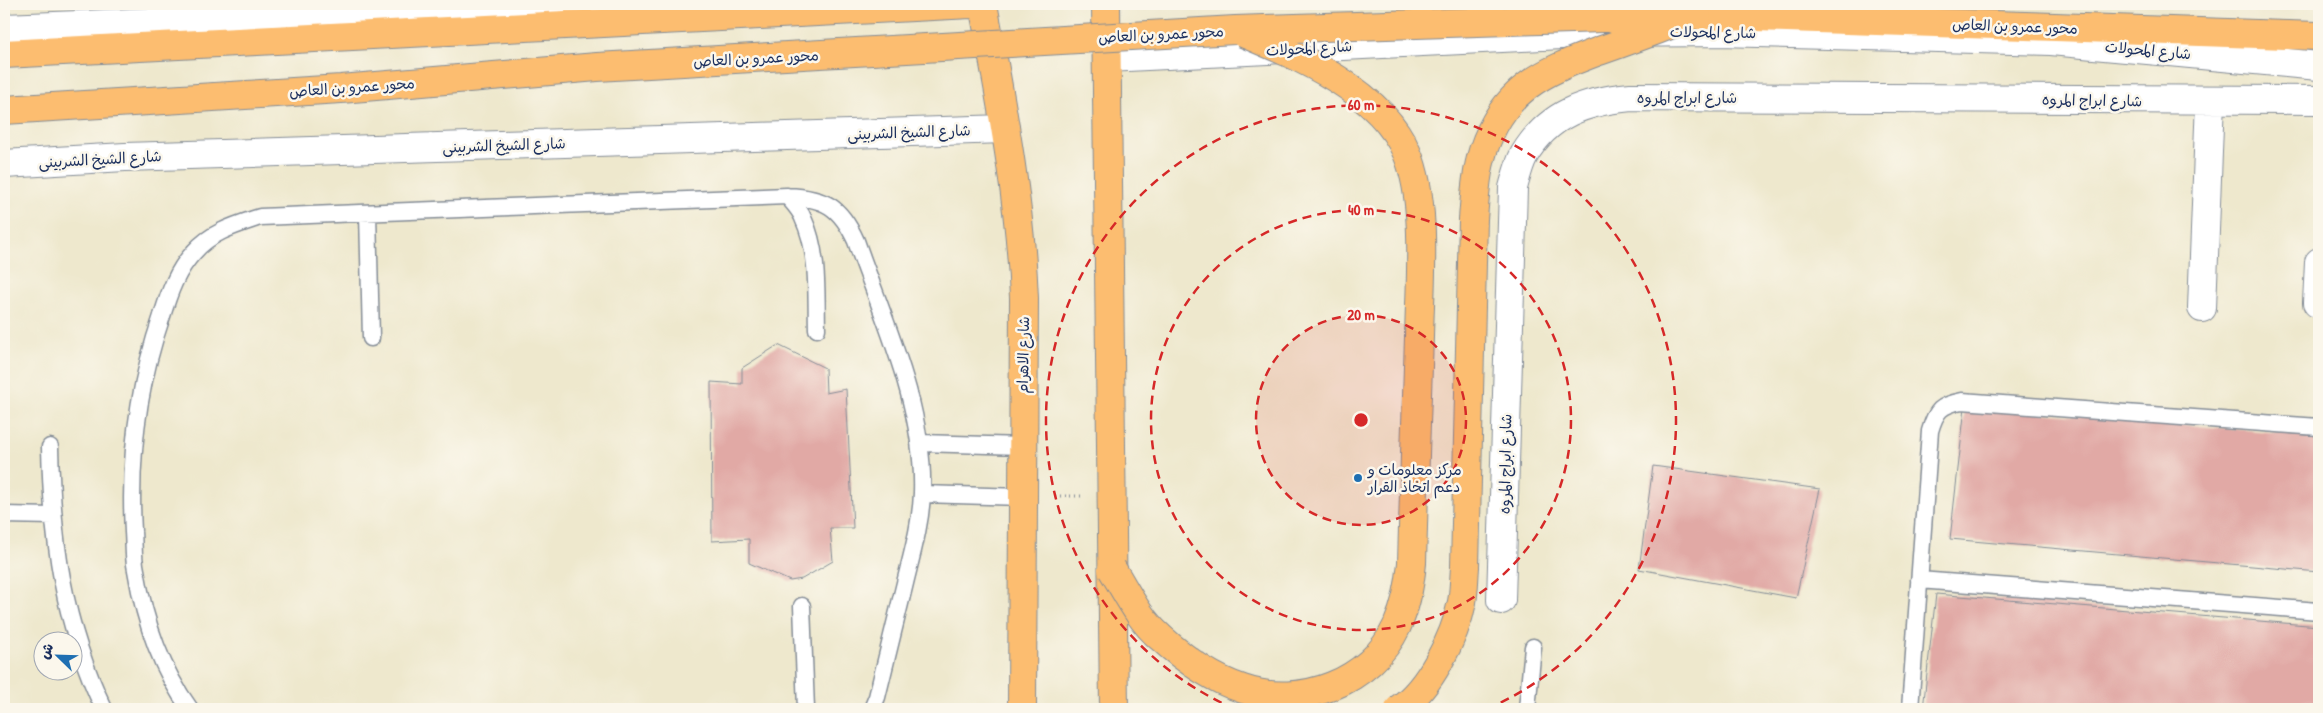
<svg xmlns="http://www.w3.org/2000/svg" width="2323" height="713" viewBox="0 0 2323 713" font-family="'Patrick Hand','Playpen Sans Arabic',sans-serif">
	<rect width="100%" height="100%" fill="#fbf7ec"/>
	<filter id="ink" filterUnits="userSpaceOnUse"><feTurbulence type="fractalNoise" baseFrequency=".02" numOctaves="2"/><feDisplacementMap in="SourceGraphic" scale="10" xChannelSelector="R" yChannelSelector="G"/><feConvolveMatrix kernelMatrix="1 2 1 2 8 2 1 2 1" color-interpolation-filters="sRGB"/></filter>
	<filter id="wash" filterUnits="userSpaceOnUse"><feTurbulence type="fractalNoise" baseFrequency=".0096" numOctaves="4" result="noise"/><feDisplacementMap in="SourceGraphic" scale="20" xChannelSelector="R" yChannelSelector="G"/><feGaussianBlur stdDeviation="1.12" result="paint"/><feColorMatrix in="noise" values="0 0 0 0 0 0 0 0 0 0 0 0 0 0 0 0 0 1.4 0 .05"/><feComposite in="paint" operator="in"/></filter>
	<g filter="url(#wash)">
		<rect width="100%" height="100%" fill="#eee8cd"/>
		<g id="blocks">
			<path fill="#e1a9a5" d="M778,345L825,368L826,393L846,389L853,528H830L833,561L802,579L790,581L749,563V539L712,541L711,382L742,384V368Z
				M1965,407L2319,436V572L1950,539Z
				M1653,466L1820,489L1796,598L1639,569Z
				M1936,594L2319,626V709H1923Z"/>
		</g>
	</g>
	<g filter="url(#ink)">
		<use href="#blocks" fill-opacity="0" stroke="#848c96" stroke-width="1"/>
		<g fill="none" stroke-linecap="round" stroke-linejoin="round">
			<g stroke="#848c96" stroke-width="19">
				<path id="service" d="M787,196C793,203 800,210 803,218C819,252 816,292 817,329
					M368,213L371,338
					M920,443L1022,446
					M50,447C52,540 63,624 104,709
					M922,494L1022,497
					M4,515L53,516
					M1919,580L2319,611
					M802,606L806,709
					M190,709C161,669 144,619 136,570C133,557 134,544 133,532C129,459 138,385 162,316C169,293 177,270 194,252C211,232 236,225 260,217L787,196C825,198 840,206 856,241C884,321 925,407 922,493C921,523 912,554 905,583C896,621 886,659 877,697L872,709
					M1527,709L1533,647
					M1910,709L1930,431C1936,410 1941,405 1962,401L2319,427"/>
			</g>
			<g stroke="#848c96" stroke-width="30">
				<path id="minor" d="M4,28L603,4
					M4,164L125,157L1005,129
					M2317,303L2319,262
					M2202,308L2210,100
					M1501,600L1513,188C1516,177 1519,164 1524,155C1549,113 1586,101 1631,97L2319,100"/>
			</g>
			<g stroke="#848c96" stroke-width="30">
				<path id="tertiary" d="M1107,58L1602,33L1720,32L2051,41L2319,66"/>
			</g>
			<g stroke="#848c96" stroke-width="30">
				<path id="primary" d="M983,4C1001,102 1020,198 1024,298L1022,709
					M1106,4L1114,709
					M1697,15L2319,36
					M4,54L971,4"/>
			</g>
			<path stroke="#848c96" stroke-width="3" stroke-dasharray="1 4" stroke-linecap="butt" d="M1055,496H1081"/>
			<use href="#service" stroke="#fff" stroke-width="16"/>
			<use href="#minor" stroke="#fff" stroke-width="28"/>
			<use href="#tertiary" stroke="#fff" stroke-width="28"/>
			<use href="#primary" stroke="#fcbd6f" stroke-width="28"/>
			<g stroke="#848c96" stroke-width="30" stroke-linecap="butt">
				<path id="primary-bridge" d="M4,110L341,89L597,67L1235,30L1697,15
					M1112,569C1127,593 1139,619 1160,637C1184,659 1212,679 1243,689C1301,709 1371,682 1397,626C1406,606 1410,584 1412,563C1414,488 1416,412 1419,337C1420,282 1428,203 1407,153C1381,91 1300,57 1243,33
					M1399,709C1429,689 1455,637 1462,602C1464,591 1464,579 1465,567L1473,219C1475,196 1476,173 1483,151C1503,89 1543,72 1599,51C1625,42 1650,33 1675,23"/>
			</g>
			<use href="#primary-bridge" stroke="#fcbd6f" stroke-width="28"/>
		</g>
	</g>
	<circle cx="1361" cy="420" r="105" fill="#d62828" fill-opacity=".12"/>
	<g fill="none" stroke="#d62828" stroke-width="2.5" stroke-dasharray="9 6">
		<circle cx="1361" cy="420" r="105"/>
		<circle cx="1361" cy="420" r="210"/>
		<path d="M1235 709A315 315 0 1 1 1487 709"/>
	</g>
	<circle fill="#1f6fb2" stroke="#fbf7ec" stroke-width="2" cx="1358" cy="478" r="5"/>
	<g text-anchor="middle" dominant-baseline="central" stroke-width="5" stroke-linejoin="round" paint-order="stroke">
		<g font-size="15" fill="#1b2f5e" stroke="#fbf7ec">
			<text transform="translate(2015 26) rotate(2)">محور عمرو بن العاص</text>
			<text transform="translate(1713 32) rotate(1)">شارع المحولات</text>
			<text transform="translate(1161 34) rotate(-3)">محور عمرو بن العاص</text>
			<text transform="translate(1309 48) rotate(-3)">شارع المحولات</text>
			<text transform="translate(2148 50) rotate(5)">شارع المحولات</text>
			<text transform="translate(756 58) rotate(-3)">محور عمرو بن العاص</text>
			<text transform="translate(352 87) rotate(-4)">محور عمرو بن العاص</text>
			<text x="1687" y="97">شارع ابراج المروه</text>
			<text transform="translate(2092 100) rotate(1)">شارع ابراج المروه</text>
			<text transform="translate(909 132) rotate(-2)">شارع الشيخ الشربينى</text>
			<text transform="translate(504 145) rotate(-2)">شارع الشيخ الشربينى</text>
			<text transform="translate(100 159) rotate(-3)">شارع الشيخ الشربينى</text>
			<text transform="translate(1023 355) rotate(-89)">شارع الاهرام</text>
			<text transform="translate(1505 464) rotate(-89)">شارع ابراج المروه</text>
		</g>
		<g font-size="15" fill="#1b2f5e" stroke="#fbf7ec" text-anchor="start">
			<text x="1368" y="469">مركز معلومات و<tspan x="1368" dy="17">دعم اتخاذ القرار</tspan></text>
		</g>
	</g>
	<circle cx="1361" cy="420" r="8" fill="#d62828" stroke="#fbf7ec" stroke-width="2.5"/>
	<g font-size="15" text-anchor="middle" font-weight="bold" fill="#d62828" stroke="#fbf7ec" stroke-width="5" stroke-linejoin="round" paint-order="stroke">
		<text x="1361" y="110">60 m</text>
		<text x="1361" y="215">40 m</text>
		<text x="1361" y="320">20 m</text>
	</g>
	<rect width="2323" height="713" fill="none" stroke="#fbf7ec" stroke-width="20"/>
	<g transform="translate(58 656) rotate(293)"><circle r="24" fill="#fbf7ec" stroke="#a1a7b3"/>
	<path d="M0-4L9 19L0 12L-9 19Z" fill="#1f6fb2"/>
	<text y="-8" font-size="14" font-weight="bold" text-anchor="middle" fill="#1b2f5e">ش</text>
	</g>
</svg>
